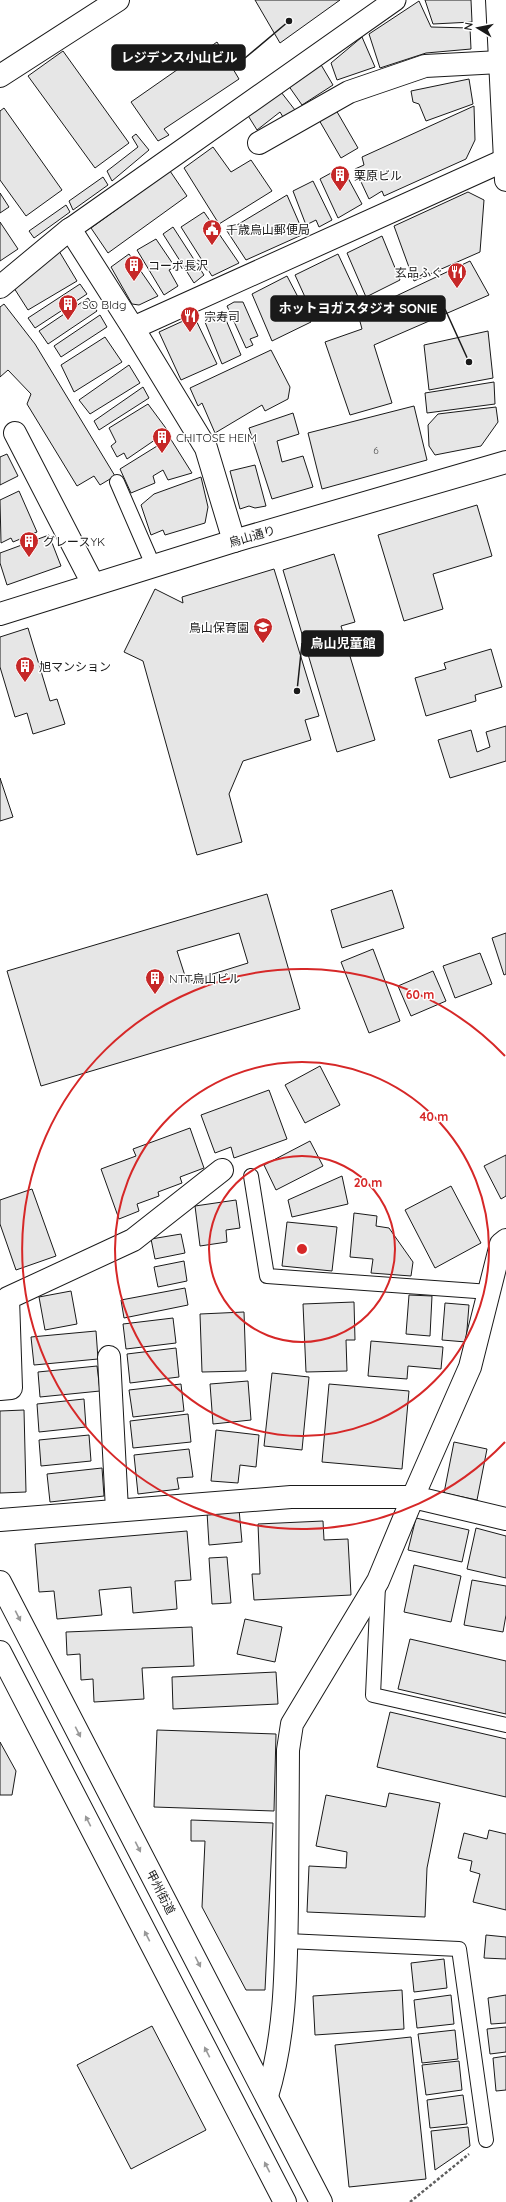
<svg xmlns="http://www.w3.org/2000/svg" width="506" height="2202" viewBox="0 0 506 2202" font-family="Quicksand,'Noto Sans JP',sans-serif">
	<rect width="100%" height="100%" fill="#fff"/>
	<path fill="#e6e6e6" stroke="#1a1a1a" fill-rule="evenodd" d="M255,0H340L280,43Z
		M425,0H471L472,22L433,24Z
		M419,1L431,27L470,28L471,49L426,53L380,68L369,34Z
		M362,37L375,67L337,80L331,63Z
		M217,42L239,79L164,129L169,135L158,141L131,102Z
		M63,51L129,143L95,168L28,76Z
		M320,63L333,85L302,105L288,85Z
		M469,79L473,104L426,121L419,104L413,102L411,91Z
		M281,92L295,110L283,117L280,112L257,130L247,114Z
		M474,106L475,140L466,159L384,196L382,191L369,199L355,169L364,165L362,157Z
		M4,108L62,190L26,216L0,180V111Z
		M336,110L358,148L341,158L319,120Z
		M136,134L149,150L112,181L107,171L138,147L132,137Z
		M213,147L231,172L251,160L272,191L219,224L184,168Z
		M342,167L362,204L338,218L320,179Z
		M170,171L187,196L108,253L91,228Z
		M103,177L108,185L73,210L69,201Z
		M313,181L332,220L319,227L316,220L306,225L293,191Z
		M468,192L484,200L480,252L414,281L394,226Z
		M0,193L9,207L0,213Z
		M287,195L304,234L246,260L227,231Z
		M66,205L70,212L34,238L29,231Z
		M204,212L239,263L212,276L181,227Z
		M0,222L18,249L0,261Z
		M173,227L204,275L194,283L163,234Z
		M382,236L400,280L366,297L347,253Z
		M156,239L175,267L169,270L178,286L164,295L137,250Z
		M59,251L77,281L28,310L14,288Z
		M129,254L158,296L139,305L132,304L111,267Z
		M338,254L360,301L315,319L295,275Z
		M470,261L489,295L374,345L392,403L350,415L325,342L362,329L358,314Z
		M287,276L311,322L272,341L252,294Z
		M80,284L87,294L35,328L28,318Z
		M88,298L97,311L48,344L39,331Z
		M234,302H243L258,336L250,339L253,345L246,348L227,306Z
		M4,304L35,344L115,476L100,485L94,476L77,486L27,404L31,394L8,370L0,377V307Z
		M223,313L241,355L222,364L205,322Z
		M100,315L107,327L61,357L54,346Z
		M194,316L217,364L181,380L159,332Z
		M488,331L493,378L429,390L424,345Z
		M105,337L122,362L74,392L61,365Z
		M271,350L290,387L288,399L265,411L262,405L215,433L202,403L198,406L190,388Z
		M129,365L140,383L90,414L79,400Z
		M494,382L495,404L427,413L425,393Z
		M143,387L149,398L99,430L94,421Z
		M148,404L168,431L127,459L124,453L117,457L111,446L116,442L109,428Z
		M414,406L427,460L322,489L308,433Z
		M496,407L498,422L481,446L435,455L429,446L428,425L438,414Z
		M293,413L299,434L277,441L282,462L303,456L313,487L272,499L249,428Z
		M170,438L192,473L168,480L163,470L153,476L155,483L131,493L120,469Z
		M7,454L18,476L0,485V457Z
		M255,465L266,506L255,508L249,506L240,509L230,471Z
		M201,477L208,507L205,523L165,535L163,530L151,535L141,505L154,494Z
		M19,491L37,532L13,542L11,538L1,543L0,500Z
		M477,505L492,556L433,574L443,609L404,621L378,535Z
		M49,535L61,566L7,585L0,563V553Z
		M334,554L355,622L341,626L375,740L337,752L283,570Z
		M274,569L319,716L305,720L311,740L243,761L229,794L242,842L197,855L143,661L124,652L155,589L183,603L182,597Z
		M28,628L50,701L57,699L65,724L33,734L27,713L15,717L0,667V637Z
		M491,649L502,687L475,695L476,701L426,716L415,678L446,669L444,663Z
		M506,726V761L450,778L438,740L471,730L477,752L490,747L486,732Z
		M0,778L13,817L0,821Z
		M392,890L404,928L342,948L331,910Z
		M267,894L300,1009L41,1086L7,971ZM239,933L248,963L187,982L177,951Z
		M506,933V974L504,975L492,938Z
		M373,949L400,1021L369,1033L341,962Z
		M480,953L492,984L455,998L443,966Z
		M433,971L446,1001L411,1016L398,986Z
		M320,1066L340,1105L305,1123L285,1085Z
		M269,1090L287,1139L234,1158L231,1147L215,1153L201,1115Z
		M190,1128L204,1168L180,1177L182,1183L158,1192L159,1196L137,1204L139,1211L119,1219L101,1169L136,1156L133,1149Z
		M310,1141L323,1166L276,1190L264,1165Z
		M506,1155V1196L501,1199L484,1166Z
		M342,1176L348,1204L292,1217L288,1200Z
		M451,1186L481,1243L435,1268L405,1210Z
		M32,1189L56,1256L16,1270L0,1224V1200Z
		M236,1200L240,1228L226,1230L227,1242L200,1246L195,1206Z
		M354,1213L377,1216L376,1226L389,1228L413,1262L411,1276L371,1273L373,1259L350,1257Z
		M287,1222L337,1227L332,1271L282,1266Z
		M181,1234L185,1253L155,1259L151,1239Z
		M184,1261L187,1281L158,1287L154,1267Z
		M185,1288L188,1305L124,1318L121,1300Z
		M71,1291L77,1324L45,1330L39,1297Z
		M409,1295L432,1296L430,1336L406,1334Z
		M354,1302L355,1340H346L347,1371L306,1372L303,1304Z
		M445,1303L469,1305L466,1342L442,1340Z
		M244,1312L246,1371L202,1372L200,1314Z
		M173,1318L176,1343L126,1349L123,1324Z
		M96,1331L98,1359L34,1365L31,1337Z
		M371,1341L443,1347L441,1369L408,1366L407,1379L368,1376Z
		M176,1348L179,1377L130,1383L127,1354Z
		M97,1366L100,1391L40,1397L38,1372Z
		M272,1373L309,1377L302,1450L264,1446Z
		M248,1381L251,1420L213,1424L210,1384Z
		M181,1384L184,1411L133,1417L129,1390Z
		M329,1384L409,1391L402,1469L322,1462Z
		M84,1399L86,1427L39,1432L37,1404Z
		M24,1410L26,1492L0,1493V1411Z
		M188,1414L191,1442L133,1448L130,1421Z
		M216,1430L259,1435L256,1467L240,1465L238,1483L211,1481Z
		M89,1435L91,1461L41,1466L39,1440Z
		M454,1442L487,1449L477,1500L444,1493Z
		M189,1449L193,1477L177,1478L179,1489L138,1494L134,1455Z
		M102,1468L104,1496L50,1502L47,1474Z
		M239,1509L242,1542L209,1545L207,1512Z
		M416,1518L469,1530L462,1562L408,1550Z
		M323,1521L324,1540L348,1539L351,1595L254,1600L252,1574H260L258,1524Z
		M476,1528L506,1536V1578L467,1569Z
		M187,1531L191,1580L175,1581L177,1609L133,1613L131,1587L99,1590L102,1615L57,1619L54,1591L39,1592L35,1544Z
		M227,1557L231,1603L212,1604L209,1558Z
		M414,1565L461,1576L451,1622L404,1612Z
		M472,1580L506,1586V1615L503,1632L464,1625Z
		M245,1619L282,1627L275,1662L237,1654Z
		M192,1627L194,1666L142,1668L144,1699L94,1702L93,1679L81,1680L80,1654L67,1655L66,1632Z
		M410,1639L506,1661V1714L398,1689Z
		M276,1672L278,1704L173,1709L172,1677Z
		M390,1712L506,1739V1797L377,1767Z
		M157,1730L276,1734L274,1811L154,1807Z
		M0,1742L16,1771L12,1795H0Z
		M389,1793L440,1803L427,1868L425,1917L307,1912L309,1866L346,1868L347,1852L316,1846L326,1795L386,1807Z
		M191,1820L273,1823L265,1990H246L202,1907L205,1841H191Z
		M489,1830L506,1834V1910L473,1902L480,1874L470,1871L472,1861L458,1858L464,1833L487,1839Z
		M486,1935L506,1937V1959L484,1958Z
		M444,1959L447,1988L414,1992L411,1963Z
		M402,1990L404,2029L315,2035L313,1996Z
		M451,1995L454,2024L417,2028L414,2000Z
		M506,1995V2023L491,2024L488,1998Z
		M152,2026L206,2130L131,2169L77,2065Z
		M506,2027V2052L490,2054L487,2029Z
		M455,2030L458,2059L422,2063L418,2034Z
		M411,2037L426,2179L349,2187L335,2045Z
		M506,2056V2090L496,2091L493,2058Z
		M459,2061L462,2090L426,2095L422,2065Z
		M463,2095L467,2124L430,2128L427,2100Z
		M468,2127L470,2146L435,2170L431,2131Z"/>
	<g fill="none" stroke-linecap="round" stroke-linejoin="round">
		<g stroke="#1a1a1a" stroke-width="16">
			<path id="service" d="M117,482L153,565
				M251,1176L267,1276L490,1292
				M378,1586L373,1695L506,1725
				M287,1941L459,1949L486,2140"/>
		</g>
		<g stroke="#1a1a1a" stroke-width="23">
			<path id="pedestrian" d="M70,229L395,0"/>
		</g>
		<g stroke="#1a1a1a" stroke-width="24">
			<path id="minor" d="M0,76L118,0
				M259,143L349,92L425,66L500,62
				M0,287L70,229L133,328
				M15,433L93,584
				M234,541L206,448L133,328L505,160
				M109,1357L117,1510
				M0,1389L11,1388L8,1298L133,1240L222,1170
				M0,1520L291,1497H413L506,1519
				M267,2096C286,2034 286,1968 287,1904C287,1853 288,1801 288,1750L292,1724L378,1581L413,1497L470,1367L501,1244L506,1240"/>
		</g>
		<g stroke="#1a1a1a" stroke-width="24">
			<path id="tertiary" d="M497,0L506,180
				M0,614L234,541L506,462"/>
		</g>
		<g stroke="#1a1a1a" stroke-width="24">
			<path id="trunk" d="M0,1582L321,2202
				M0,1652L285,2202"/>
		</g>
		<path stroke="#5f5f5f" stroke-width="2.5" stroke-dasharray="3 2" stroke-linecap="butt" d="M410,2202L469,2154"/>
		<use href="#service" stroke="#fff" stroke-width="14"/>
		<use href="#pedestrian" stroke="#fff" stroke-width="21"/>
		<use href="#minor" stroke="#fff" stroke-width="22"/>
		<use href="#tertiary" stroke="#fff" stroke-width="22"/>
		<use href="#trunk" stroke="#fff" stroke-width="22"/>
	</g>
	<defs><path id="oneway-solid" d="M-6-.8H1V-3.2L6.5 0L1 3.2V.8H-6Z"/></defs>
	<g fill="#989898">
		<use href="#oneway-solid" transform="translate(18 1616) rotate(63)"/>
		<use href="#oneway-solid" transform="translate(78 1732) rotate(63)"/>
		<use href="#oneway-solid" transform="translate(88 1821) rotate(-117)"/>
		<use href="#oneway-solid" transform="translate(138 1847) rotate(63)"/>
		<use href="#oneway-solid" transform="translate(147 1936) rotate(-117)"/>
		<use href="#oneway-solid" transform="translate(198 1962) rotate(63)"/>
		<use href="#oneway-solid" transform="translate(207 2052) rotate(-117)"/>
		<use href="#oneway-solid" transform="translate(267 2167) rotate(-117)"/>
	</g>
	<g fill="none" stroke="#d62828" stroke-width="2">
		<circle cx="302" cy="1249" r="93"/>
		<circle cx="302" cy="1249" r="187"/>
		<path d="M505 1442A280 280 0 1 1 505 1056"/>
	</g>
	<defs>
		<g id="building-pin" transform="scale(1)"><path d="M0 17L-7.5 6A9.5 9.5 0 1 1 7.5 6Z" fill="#c62828" stroke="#fff"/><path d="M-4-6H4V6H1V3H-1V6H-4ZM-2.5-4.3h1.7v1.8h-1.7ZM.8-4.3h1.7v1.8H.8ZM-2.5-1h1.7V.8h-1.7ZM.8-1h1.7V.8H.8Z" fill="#fff"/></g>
		<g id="civic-pin" transform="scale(1)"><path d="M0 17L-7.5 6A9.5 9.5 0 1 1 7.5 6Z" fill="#c62828" stroke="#fff"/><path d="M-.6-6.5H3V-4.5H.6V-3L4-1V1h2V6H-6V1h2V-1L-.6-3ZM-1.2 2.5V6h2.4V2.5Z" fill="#fff"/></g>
		<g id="restaurant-pin" transform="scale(1)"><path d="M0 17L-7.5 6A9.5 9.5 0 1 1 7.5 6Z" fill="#c62828" stroke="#fff"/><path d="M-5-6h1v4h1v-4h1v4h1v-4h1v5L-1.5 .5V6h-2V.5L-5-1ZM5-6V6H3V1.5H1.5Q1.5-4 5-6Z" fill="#fff"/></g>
		<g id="school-pin" transform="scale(1)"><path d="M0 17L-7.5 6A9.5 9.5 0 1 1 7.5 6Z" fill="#c62828" stroke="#fff"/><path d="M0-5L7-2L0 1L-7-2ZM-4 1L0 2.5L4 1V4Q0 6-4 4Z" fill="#fff"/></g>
	</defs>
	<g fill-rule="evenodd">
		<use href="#building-pin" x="340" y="175"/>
		<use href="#civic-pin" x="212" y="229"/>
		<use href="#building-pin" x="134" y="265"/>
		<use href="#restaurant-pin" x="457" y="272"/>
		<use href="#building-pin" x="68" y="304"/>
		<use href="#restaurant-pin" x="190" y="316"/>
		<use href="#building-pin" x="162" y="437"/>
		<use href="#building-pin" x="29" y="541"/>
		<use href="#school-pin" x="263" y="627"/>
		<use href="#building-pin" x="25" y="666"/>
		<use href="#building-pin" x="155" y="978"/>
	</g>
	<g text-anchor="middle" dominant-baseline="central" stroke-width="3" stroke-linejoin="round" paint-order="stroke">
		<g font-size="10" fill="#4d4d4d">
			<text x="376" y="450">6</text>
		</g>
		<g font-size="12" fill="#1a1a1a" stroke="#fff" text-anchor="start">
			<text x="354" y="175">栗原ビル</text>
			<text x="226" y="229">千歳烏山郵便局</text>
			<text x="148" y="265">コーポ長沢</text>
			<text x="443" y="272" text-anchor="end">玄品ふぐ</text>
			<text x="82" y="304">SO Bldg</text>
			<text x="204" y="316">宗寿司</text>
			<text x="176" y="437">CHITOSE HEIM</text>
			<text x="43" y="541">グレースYK</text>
			<text x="249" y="627" text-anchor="end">鳥山保育園</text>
			<text x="39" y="666">旭マンション</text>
			<text x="169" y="978">NTT烏山ビル</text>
		</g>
		<g font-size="12" fill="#1a1a1a" stroke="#fff">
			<text transform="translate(252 536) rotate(-16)">烏山通り</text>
			<text transform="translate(161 1892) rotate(63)">甲州街道</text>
		</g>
	</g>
	<circle cx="302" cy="1249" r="6" fill="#d62828" stroke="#fff" stroke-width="2"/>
	<g font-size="12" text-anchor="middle" font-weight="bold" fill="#d62828" stroke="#fff" stroke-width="3" stroke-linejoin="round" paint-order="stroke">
		<text x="420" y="999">60 m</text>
		<text x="434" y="1121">40 m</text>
		<text x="368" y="1187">20 m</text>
	</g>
	<path fill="none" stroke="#1a1a1a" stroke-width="1.5" d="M289 21L245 58M469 362L445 309M297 691L302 643"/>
	<g fill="#1a1a1a" stroke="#fff" stroke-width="1.5">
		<circle cx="289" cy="21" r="4"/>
		<circle cx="469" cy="362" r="4"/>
		<circle cx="297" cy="691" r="4"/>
	</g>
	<g fill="#1a1a1a" stroke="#1a1a1a" stroke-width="1.5">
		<rect x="112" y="45" width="133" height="25" rx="4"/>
		<rect x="271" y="296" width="174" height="25" rx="4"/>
		<rect x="302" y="631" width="81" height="25" rx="4"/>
	</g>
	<g font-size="13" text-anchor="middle" font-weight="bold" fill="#fff">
		<text x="179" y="62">レジデンス小山ビル</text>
		<text x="358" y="313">ホットヨガスタジオ SONIE</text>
		<text x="343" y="648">烏山児童館</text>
	</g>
	<g transform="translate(478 28) rotate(280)" stroke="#ffffff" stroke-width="3" paint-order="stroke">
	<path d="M0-3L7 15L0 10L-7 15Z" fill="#1a1a1a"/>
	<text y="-6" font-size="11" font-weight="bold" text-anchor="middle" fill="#1a1a1a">N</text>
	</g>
</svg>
